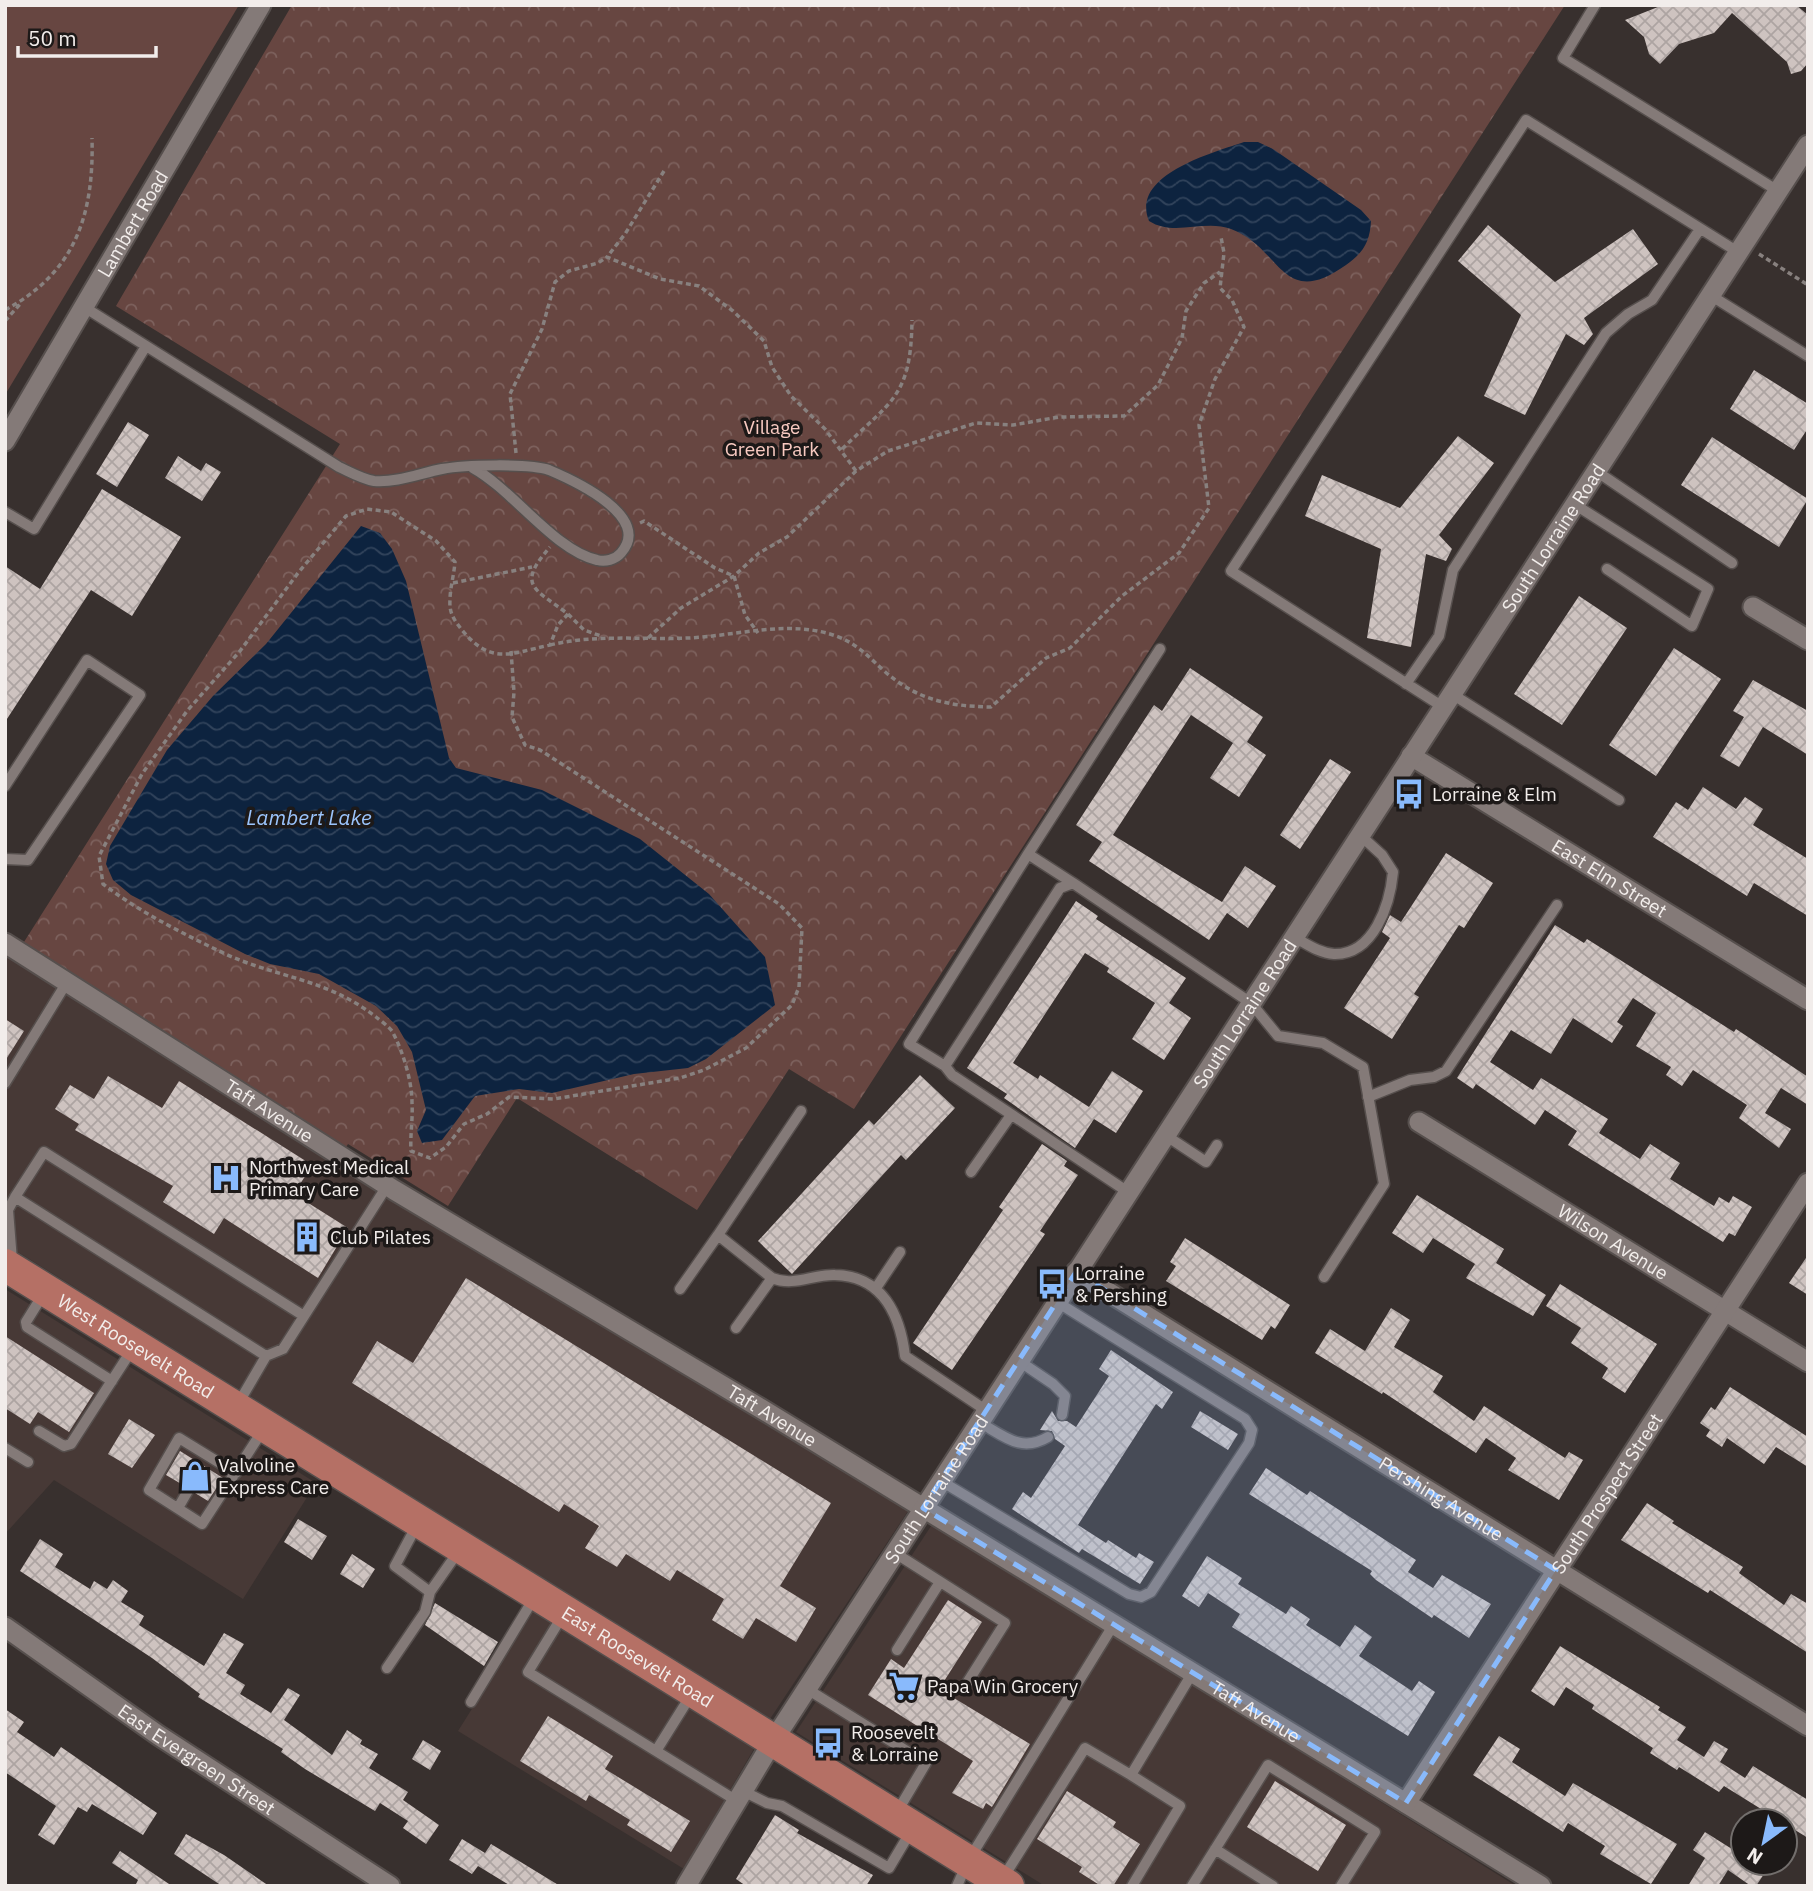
<svg xmlns="http://www.w3.org/2000/svg" width="1813" height="1891" viewBox="0 0 1813 1891" font-family="'IBM Plex Sans',sans-serif">
	<defs>
		<pattern id="park-crowns" width="20" height="18" patternUnits="userSpaceOnUse" patternTransform="scale(1.75)"><rect width="20" height="18" fill="#674641"/><path d="M2 6a3 3 0 1 1 6 0M12 15a3 3 0 1 1 6 0" fill="none" stroke="#7d615d"/></pattern>
		<pattern id="water-waves" width="16" height="10" patternUnits="userSpaceOnUse" patternTransform="scale(1.75)"><rect width="16" height="10" fill="#0d233f"/><path d="M0 5q4-4 8 0t8 0" fill="none" stroke="#31435b"/></pattern>
		<pattern id="building-cross-hatch" width="8" height="8" patternUnits="userSpaceOnUse" patternTransform="scale(1.75)"><rect width="8" height="8" fill="#cec3c0"/><path d="M0 0l8 8M0 8l8-8" fill="none" stroke="#ada4a2"/></pattern>
	</defs>
	<rect width="100%" height="100%" fill="#38302e"/>
	<path fill="#473936" d="M5,954L910,1508L770,1719L5,1244Z
		M5,1289L316,1483L243,1599L54,1480L5,1534Z
		M933,1523L1516,1886H1045L796,1732Z
		M534,1610L755,1747L684,1869L458,1731Z"/>
	<path fill="#674641" d="M5,5H239L5,395Z"/>
	<path fill="url(#park-crowns)" d="M292,5H1565L854,1109L789,1069L697,1210L517,1098L448,1206L348,1144L342,1153L17,953L340,444L116,306Z"/>
	<path fill="url(#water-waves)" d="M1244,142H1258L1273,149L1361,210L1371,221C1370,242 1363,253 1346,265C1281,311 1282,248 1231,229C1204,219 1174,237 1149,221C1130,175 1212,153 1244,142Z
		M361,526L380,533L392,549L406,581L449,758L456,768L542,790L640,839L709,894L765,957L775,1005L706,1059L688,1068L634,1074L552,1093L519,1089L475,1096L442,1140L422,1143L417,1131L426,1110L412,1052L397,1026L376,1006L319,974L270,964L245,954L131,895L113,880L106,864L110,846L167,750L213,696L266,644Z"/>
	<path fill="url(#building-cross-hatch)" d="M1663,5H1796L1808,15V63L1801,71L1791,74L1787,62L1732,13L1714,33L1679,44L1660,64L1649,54L1644,37L1625,20Z
		M1488,225L1555,282L1633,229L1658,264L1584,318L1593,334L1584,345L1566,334L1525,415L1484,396L1521,315L1458,261Z
		M1754,370L1808,404V428L1794,450L1730,409Z
		M128,422L149,435L117,487L96,474Z
		M1458,436L1494,463L1439,535L1452,549L1446,561L1426,554L1411,647L1367,638L1381,549L1305,516L1322,475L1400,508Z
		M1712,437L1808,499L1779,547L1681,485Z
		M178,456L201,471L206,463L221,472L202,501L165,478Z
		M102,489L181,537L132,616L91,590L5,722V566L40,589Z
		M1579,596L1627,628L1562,725L1514,694Z
		M1674,648L1721,679L1656,776L1609,745Z
		M1190,668L1263,717L1247,742L1266,755L1239,797L1210,778L1233,743L1191,715L1113,835L1222,902L1245,866L1276,886L1248,928L1227,913L1209,940L1089,861L1102,842L1076,825L1154,705L1162,711Z
		M1753,680L1808,711V755L1763,727L1739,767L1720,756L1744,717L1733,711Z
		M1330,759L1351,772L1300,849L1280,835Z
		M1703,787L1736,809L1745,797L1763,809L1753,825L1808,859V916L1754,883L1747,896L1653,837L1676,802L1688,810Z
		M1446,853L1493,883L1464,928L1459,925L1414,994L1419,997L1392,1039L1344,1008L1390,938L1382,932L1390,915L1401,922Z
		M1076,901L1098,916L1096,919L1186,978L1169,1003L1191,1018L1164,1060L1132,1039L1155,1003L1107,972L1109,968L1085,953L1013,1063L1038,1079L1040,1075L1089,1107L1112,1071L1143,1091L1116,1133L1094,1119L1075,1148L1004,1098L1007,1094L967,1068Z
		M1555,925L1584,943L1587,939L1734,1032L1736,1029L1808,1077V1105L1781,1088L1765,1113L1791,1129L1779,1148L1739,1118L1747,1105L1693,1070L1682,1086L1666,1075L1671,1067L1636,1046L1656,1013L1633,998L1617,1022L1623,1026L1612,1043L1573,1018L1551,1054L1511,1030L1490,1062L1533,1090L1541,1078L1608,1119L1599,1133L1640,1159L1650,1144L1680,1163L1670,1179L1714,1206L1719,1197L1729,1203L1733,1196L1752,1207L1735,1236L1729,1233L1723,1242L1568,1145L1577,1131L1545,1110L1535,1125L1476,1084L1473,1089L1457,1078Z
		M5,1019L24,1031L5,1061Z
		M920,1075L955,1108L906,1160L901,1155L792,1274L758,1241L869,1120L874,1125Z
		M108,1076L162,1108L179,1081L312,1165L294,1194L348,1228L318,1278L224,1218L214,1234L163,1202L173,1186L75,1130L79,1124L55,1109L70,1085L94,1099Z
		M1042,1144L1067,1161L1064,1166L1078,1175L1040,1231L1045,1234L952,1370L913,1343L1003,1210L999,1207Z
		M1417,1195L1504,1249L1496,1263L1546,1295L1533,1316L1466,1278L1475,1264L1433,1238L1423,1253L1392,1233Z
		M1185,1238L1290,1305L1275,1329L1271,1326L1262,1340L1166,1281L1176,1266L1170,1262Z
		M1808,1255V1295L1789,1283Z
		M466,1278L831,1503L780,1586L816,1608L796,1642L756,1618L743,1639L712,1620L724,1599L677,1570L670,1581L626,1554L617,1567L585,1548L599,1526L564,1504L559,1512L352,1383L377,1341L413,1363Z
		M1560,1284L1657,1344L1625,1393L1602,1378L1608,1368L1571,1343L1581,1328L1546,1306Z
		M1391,1308L1410,1320L1394,1347L1443,1376L1433,1392L1474,1421L1484,1406L1565,1458L1569,1452L1583,1460L1559,1500L1508,1470L1516,1458L1486,1438L1476,1453L1383,1392L1382,1394L1315,1353L1330,1329L1365,1351Z
		M5,1336L94,1393L69,1432L38,1412L30,1424L5,1408Z
		M1111,1350L1173,1392L1162,1409L1156,1404L1078,1525L1106,1543L1108,1540L1136,1558L1139,1553L1154,1562L1140,1584L1082,1549L1079,1553L1012,1509L1023,1492L1031,1498L1065,1446L1055,1439L1052,1431L1040,1430L1052,1411L1058,1421H1067L1076,1427L1109,1376L1099,1369Z
		M1730,1387L1808,1437V1467L1776,1447L1764,1464L1727,1438L1722,1447L1706,1436L1710,1430L1700,1423L1711,1407L1715,1410Z
		M1200,1411L1238,1434L1228,1450L1191,1427Z
		M129,1419L155,1435L132,1468L108,1454Z
		M180,1451L223,1478L208,1501L195,1493L193,1483L183,1485L166,1475Z
		M1266,1468L1307,1495L1310,1491L1416,1560L1408,1572L1433,1588L1442,1575L1491,1604L1469,1638L1434,1615L1432,1618L1376,1580L1370,1574L1372,1571L1249,1494Z
		M1647,1503L1674,1521L1672,1523L1743,1567L1739,1573L1784,1605L1791,1594L1808,1604V1653L1710,1590L1708,1593L1621,1540Z
		M298,1519L327,1536L312,1560L284,1542Z
		M40,1539L63,1554L55,1567L90,1589L94,1581L107,1589L113,1580L128,1591L121,1602L144,1616L139,1625L204,1666L224,1633L244,1644L226,1673L245,1685L240,1694L271,1713L288,1688L300,1695L284,1720L332,1755L347,1730L362,1740L360,1744L378,1754L369,1768L408,1792L403,1800L439,1825L426,1844L403,1828L408,1821L380,1803L375,1811L305,1769L281,1752L283,1749L198,1697L200,1694L152,1658L20,1571Z
		M352,1554L375,1569L363,1588L340,1574Z
		M1207,1556L1242,1578L1238,1584L1286,1614L1291,1606L1310,1619L1306,1625L1340,1647L1355,1625L1372,1637L1359,1656L1412,1691L1419,1681L1435,1692L1408,1736L1232,1627L1240,1614L1208,1593L1199,1607L1182,1596Z
		M948,1600L982,1622L939,1689L1030,1744L992,1807L986,1803L983,1809L952,1793L973,1761L868,1695L891,1659L904,1668Z
		M435,1603L498,1642L484,1666L425,1625Z
		M1560,1646L1660,1707L1658,1710L1686,1727L1677,1740L1704,1757L1714,1741L1728,1749L1720,1762L1745,1778L1753,1766L1808,1800V1838L1724,1786L1719,1792L1679,1767L1677,1770L1650,1753L1653,1748L1592,1709L1594,1705L1566,1687L1554,1706L1531,1691Z
		M5,1709L24,1722L17,1732L54,1757L61,1747L157,1813L143,1835L92,1804L87,1812L78,1807L54,1845L38,1835L56,1806L5,1772Z
		M548,1716L613,1756L605,1769L690,1821L671,1852L627,1825L630,1820L589,1795L586,1801L520,1761Z
		M1499,1736L1520,1749L1512,1762L1565,1796L1573,1783L1677,1844L1651,1884L1600,1854L1605,1846L1568,1823L1563,1832L1473,1775Z
		M423,1740L441,1751L430,1770L412,1759Z
		M1275,1781L1346,1825L1318,1871L1247,1827Z
		M1067,1791L1116,1822L1113,1827L1140,1844L1113,1886H1101L1079,1872L1082,1867L1037,1839Z
		M775,1815L799,1830L797,1833L873,1875L866,1886H746L736,1879Z
		M1705,1832L1743,1856V1863H1754L1766,1871L1756,1886H1751L1728,1870L1718,1886H1688L1705,1858L1693,1850Z
		M186,1834L224,1855L269,1886H222L174,1854Z
		M462,1839L485,1853L491,1844L560,1886H511L478,1866L472,1874L449,1860Z
		M120,1851L172,1886H135L138,1880L112,1863Z"/>
	<g fill="none" stroke-linecap="round" stroke-linejoin="round">
		<g stroke="#564f4d" stroke-width="13">
			<path id="lane" d="M1595,5L1563,58L1778,191
				M1710,295L1808,356
				M84,307L339,467C350,472 362,479 374,481C396,483 421,473 442,469C463,465 530,463 549,470C575,481 653,517 621,553C615,560 605,562 597,560C555,551 513,490 473,468
				M1596,471L1732,563
				M1574,504L1708,589L1692,626L1607,569
				M5,512L34,529L146,346
				M1406,684L1439,636L1453,570L1606,333L1628,314L1652,300L1700,229
				M1452,694L1619,800
				M1443,707L1231,571L1526,120L1738,252
				M5,786L87,660L140,695L28,860L5,859
				M1073,883L1028,854L1160,649
				M1294,937C1307,944 1319,953 1334,954C1374,955 1390,904 1393,872L1382,855L1360,835
				M945,1066L909,1044L1028,854
				M5,1083L67,982
				M1368,1097L1410,1080L1434,1077L1446,1071L1557,905
				M1165,1135L1206,1162L1217,1145
				M971,1172L1011,1115
				M1128,1192L952,1075L945,1066L1060,888L1073,883L1251,1003L1278,1036L1323,1043L1363,1067L1384,1184L1324,1277
				M718,1235L801,1111
				M12,1261L8,1210L15,1197
				M876,1288L900,1252
				M680,1289L718,1235L772,1278
				M44,1293L26,1322L27,1327L112,1381
				M736,1328L772,1278C794,1287 813,1274 835,1275C883,1276 900,1315 905,1356L987,1411
				M266,1356L15,1197L44,1152L304,1316
				M1019,1361L1053,1384L1065,1396L1062,1415
				M238,1404L266,1356L283,1349L387,1186
				M979,1422C1004,1436 1021,1453 1048,1437
				M39,1431L64,1446L71,1444L133,1348
				M5,1448L28,1462
				M236,1473L179,1438L149,1490L202,1524L263,1430
				M941,1481L1129,1594L1141,1597L1151,1592L1249,1443L1252,1430L1245,1419L1057,1302
				M178,1508L189,1489
				M417,1525L395,1566L430,1592L458,1552
				M895,1553L1005,1623L967,1683
				M563,1615L528,1672L737,1801
				M897,1650L940,1582
				M387,1668L425,1612L430,1592
				M807,1689L926,1763L897,1812
				M471,1702L534,1598
				M656,1751L691,1695
				M743,1791L767,1803L782,1806L889,1868L911,1831
				M1215,1849L1273,1886
				M1003,1878L1085,1748L1131,1775
				M957,1886L968,1861L1114,1624
				M1132,1886L1180,1806L1131,1775L1193,1672
				M1192,1886L1268,1765L1375,1832L1341,1886"/>
		</g>
		<g stroke="#564f4d" stroke-width="23">
			<g id="street">
				<path id="s1" d="M5,441L261,5"/>
				<path d="M1753,607L1808,640"/>
				<path id="s2" d="M1411,756L1808,1000"/>
				<path id="s3" d="M5,943L394,1190L760,1408L1541,1886"/>
				<path id="s4" d="M1419,1122L1808,1362"/>
				<path id="s5" d="M1076,1272L1808,1726"/>
				<path id="s6" d="M5,1627L158,1735L390,1886"/>
				<path id="s7" d="M1406,1803L1808,1183"/>
				<path id="s8" d="M686,1886L773,1741L1808,145"/>
			</g>
		</g>
		<g stroke="#564f4d" stroke-width="35">
			<g id="primary">
				<path id="s9" d="M5,1265L1008,1886"/>
			</g>
		</g>
		<path stroke="#88817f" stroke-width="3.5" stroke-dasharray="5 3.5" stroke-linecap="butt" d="M664,171L625,234L607,257L660,279L699,286L733,311L764,341L772,367L791,396L825,429L856,471
			M1759,254L1808,285
			M5,310C76,272 94,214 92,138
			M5,321L21,303
			M842,449C892,400 911,397 912,320
			M516,453L510,394L542,329L555,282L569,271L598,263L607,257
			M640,523L644,521L715,568L734,576L745,615L758,633
			M453,583L532,567
			M568,614L584,630L601,636
			M648,638L681,608L734,576L759,553L787,537L856,471L888,451L976,423L1013,425L1059,417L1124,416L1158,385L1182,338L1186,311L1204,283L1220,272
			M550,645C595,634 642,640 688,638C736,636 790,619 836,636C856,643 868,656 883,670C917,700 947,706 991,707L1046,658L1070,648L1122,596L1179,553L1209,508L1199,425L1215,379L1244,327L1232,300L1220,288L1224,253L1221,237
			M511,651L514,692L512,717L525,745L540,750L779,904L802,928L799,987L792,1005L746,1048L704,1070L680,1078L554,1099L509,1097L487,1114L464,1124L446,1147L430,1158L411,1151C410,1135 413,1119 412,1103C412,1081 403,1051 392,1031C388,1026 381,1021 376,1017C325,977 274,978 219,951C180,932 138,911 103,884L99,856L142,774L187,711L240,651L298,573L346,516L367,509L391,512L436,541L455,562C454,575 450,588 450,600C449,613 454,620 462,630C491,665 509,654 550,645L558,625L568,614C534,588 516,586 550,547"/>
		<use href="#lane" stroke="#847a78" stroke-width="10"/>
		<use href="#street" stroke="#847a78" stroke-width="19"/>
		<use href="#primary" stroke="#b57065" stroke-width="32"/>
	</g>
	<path fill="#89bafc" fill-opacity="0.2" stroke="#89bafc" stroke-width="5" stroke-dasharray="14 9" stroke-linejoin="round" d="M1076,1272L1556,1570L1406,1803L923,1508Z"/>
	<defs>
		<g id="bus-bare" transform="scale(2.415)"><path d="M-5-6H5V4H4V6H2V4H-2V6H-4V4H-5ZM-3.5-4V0h7V-4ZM-3.5 1.2v1.5H-2V1.2ZM2 1.2v1.5H3.5V1.2Z" fill="#89bafc" stroke="#1d1918" stroke-width="2.5" paint-order="stroke"/></g>
		<g id="hospital-bare" transform="scale(2.415)"><path d="M-5-5h3v3.5h4V-5h3V5h-3V1.5h-4V5h-3Z" fill="#89bafc" stroke="#1d1918" stroke-width="2.5" paint-order="stroke"/></g>
		<g id="building-bare" transform="scale(2.415)"><path d="M-4-6H4V6H1V3H-1V6H-4ZM-2.5-4.3h1.7v1.8h-1.7ZM.8-4.3h1.7v1.8H.8ZM-2.5-1h1.7V.8h-1.7ZM.8-1h1.7V.8H.8Z" fill="#89bafc" stroke="#1d1918" stroke-width="2.5" paint-order="stroke"/></g>
		<g id="shop-bare" transform="scale(2.415)"><path d="M-5-2.5h2.3a2.7 3.5 0 0 1 5.4 0H5L5.5 6h-11ZM-1.5-2.5h3a1.5 2.3 0 0 0-3 0Z" fill="#89bafc" stroke="#1d1918" stroke-width="2.5" paint-order="stroke"/></g>
		<g id="supermarket-bare" transform="scale(2.415)"><path d="M-6-5.5h2.5l.6 2H6L4.5 2H-2.5L-4.4-4H-6ZM-1.5 3.2a1.3 1.3 0 1 0 .1 0ZM3 3.2a1.3 1.3 0 1 0 .1 0Z" fill="#89bafc" stroke="#1d1918" stroke-width="2.5" paint-order="stroke"/></g>
	</defs>
	<g fill-rule="evenodd">
		<use href="#bus-bare" x="1409" y="794"/>
		<use href="#hospital-bare" x="226" y="1178"/>
		<use href="#building-bare" x="307" y="1237"/>
		<use href="#bus-bare" x="1052" y="1284"/>
		<use href="#shop-bare" x="195" y="1476"/>
		<use href="#supermarket-bare" x="904" y="1686"/>
		<use href="#bus-bare" x="828" y="1743"/>
	</g>
	<g text-anchor="middle" dominant-baseline="central" stroke-width="7" stroke-linejoin="round" paint-order="stroke">
		<g font-size="19" fill="#f2edeb" stroke="#1d1918">
			<text stroke="none"><textPath href="#s1" startOffset="252">Lambert Road</textPath></text>
			<text stroke="none"><textPath href="#s8" startOffset="1603">South Lorraine Road</textPath></text>
			<text stroke="none"><textPath href="#s2" startOffset="233">East Elm Street</textPath></text>
			<text stroke="none"><textPath href="#s8" startOffset="1036">South Lorraine Road</textPath></text>
			<text stroke="none"><textPath href="#s3" startOffset="313">Taft Avenue</textPath></text>
			<text stroke="none"><textPath href="#s4" startOffset="228">Wilson Avenue</textPath></text>
			<text stroke="none"><textPath href="#s9" startOffset="154">West Roosevelt Road</textPath></text>
			<text stroke="none"><textPath href="#s3" startOffset="901">Taft Avenue</textPath></text>
			<text stroke="none"><textPath href="#s8" startOffset="469">South Lorraine Road</textPath></text>
			<text stroke="none"><textPath href="#s7" startOffset="369">South Prospect Street</textPath></text>
			<text stroke="none"><textPath href="#s5" startOffset="430">Pershing Avenue</textPath></text>
			<text stroke="none"><textPath href="#s9" startOffset="744">East Roosevelt Road</textPath></text>
			<text stroke="none"><textPath href="#s3" startOffset="1468">Taft Avenue</textPath></text>
			<text stroke="none"><textPath href="#s6" startOffset="233">East Evergreen Street</textPath></text>
		</g>
		<g font-size="19" fill="#f8cac1" stroke="#1d1918">
			<text x="772" y="427">Village<tspan x="772" dy="22">Green Park</tspan></text>
		</g>
		<g font-size="19" fill="#f2edeb" stroke="#1d1918" text-anchor="start">
			<text x="1432" y="794">Lorraine &amp; Elm</text>
			<text x="249" y="1167">Northwest Medical<tspan x="249" dy="22">Primary Care</tspan></text>
			<text x="330" y="1237">Club Pilates</text>
			<text x="1075" y="1273">Lorraine<tspan x="1075" dy="22">&amp; Pershing</tspan></text>
			<text x="218" y="1465">Valvoline<tspan x="218" dy="22">Express Care</tspan></text>
			<text x="927" y="1686">Papa Win Grocery</text>
			<text x="851" y="1732">Roosevelt<tspan x="851" dy="22">&amp; Lorraine</tspan></text>
		</g>
		<g font-size="21" font-style="italic" fill="#9bc4fc" stroke="#1d1918">
			<text x="309" y="817">Lambert Lake</text>
		</g>
	</g>
	<rect width="1813" height="1891" fill="none" stroke="#f2edeb" stroke-width="14"/>
	<g transform="translate(1764 1842) rotate(213)"><circle r="33" fill="#1d1918" stroke="#726e6c" stroke-width="2"/>
	<path d="M0-5L12 26L0 18L-12 26Z" fill="#89bafc"/>
	<text y="-10" font-size="19" font-weight="bold" text-anchor="middle" fill="#f2edeb">N</text>
	</g>
	<path d="M18 46v10h138v-10" fill="none" stroke="#f2edeb" stroke-width="3.5"/>
	<text x="28" y="46" font-size="21" fill="#f2edeb" stroke="#1d1918" stroke-width="5" paint-order="stroke">50 m</text>
</svg>
